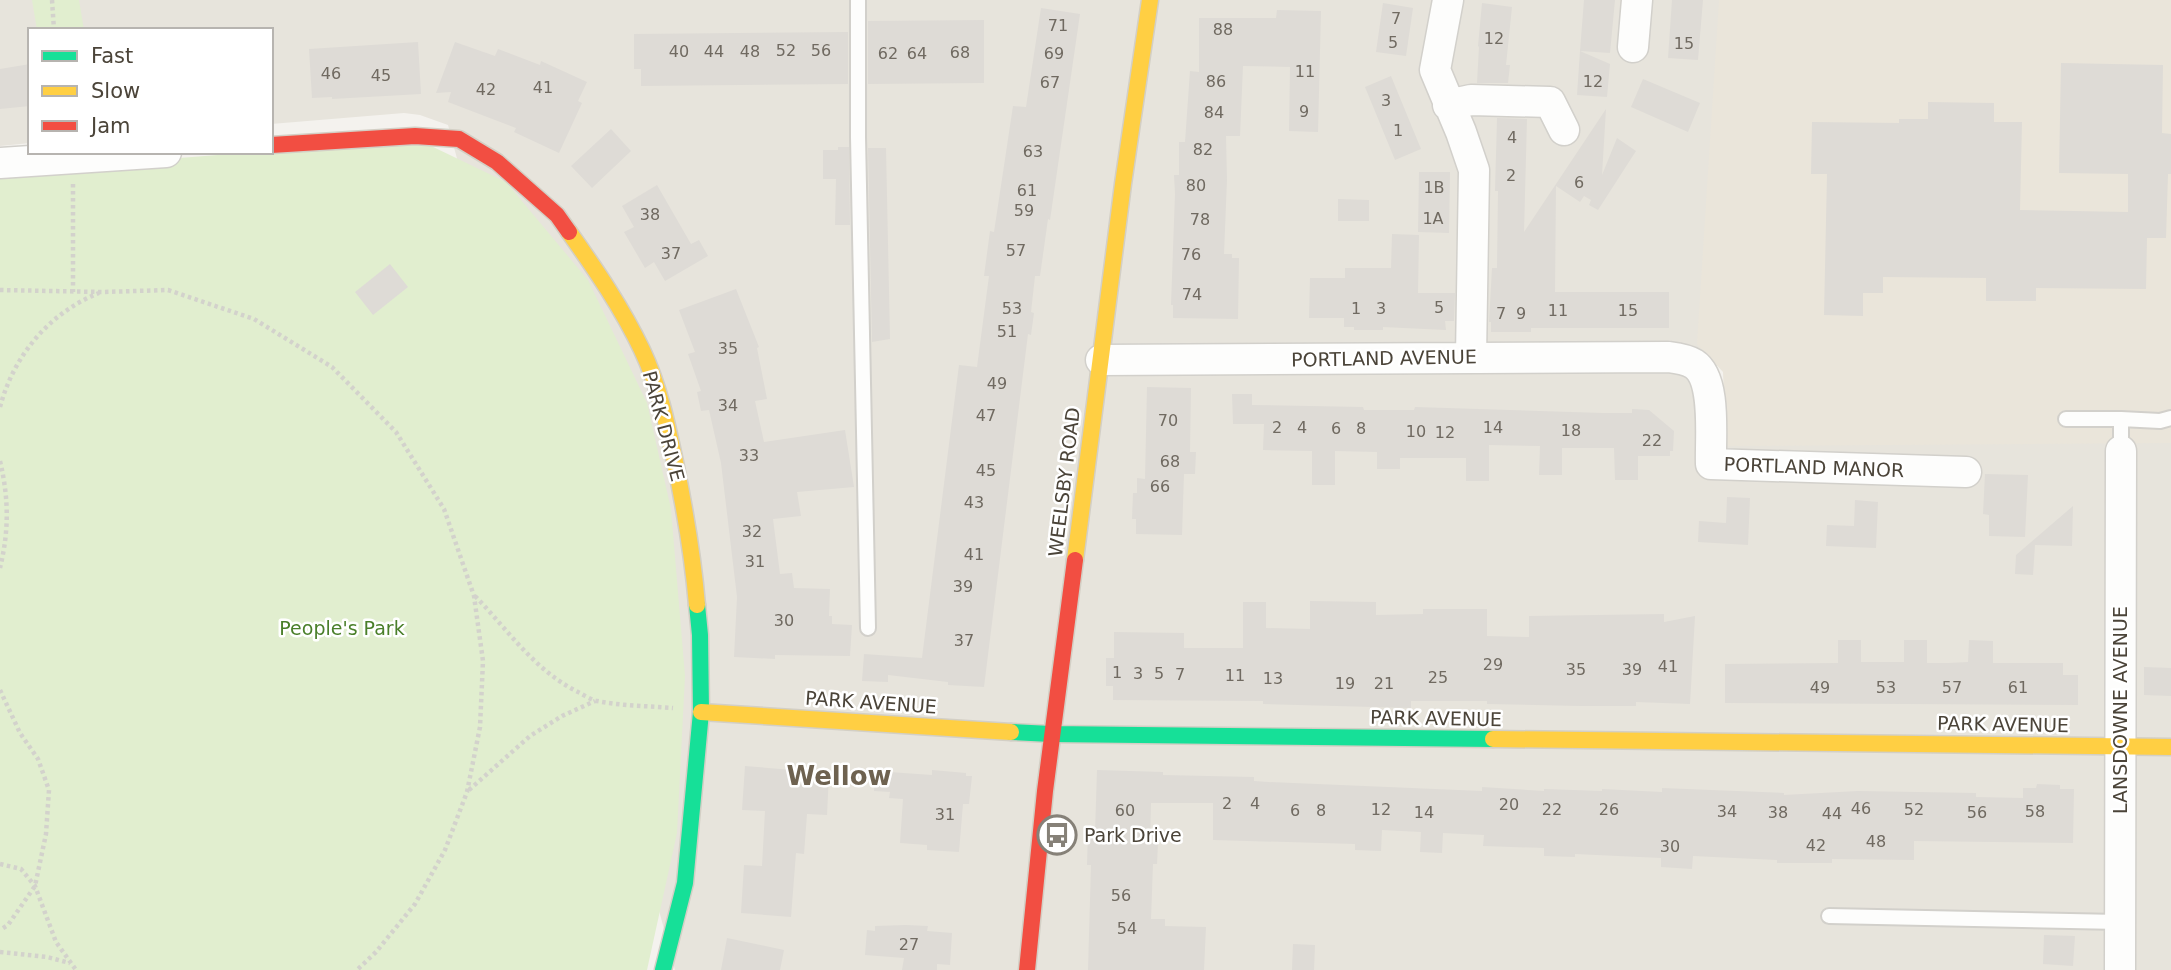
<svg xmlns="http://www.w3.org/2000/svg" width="2171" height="970" viewBox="0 0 2171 970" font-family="'DejaVu Sans',sans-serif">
	<rect width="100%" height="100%" fill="#f4f2ee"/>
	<path fill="#e7e4dc" d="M0,0H1730L1716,393L2171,410V970H675L448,125L420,115L404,113L271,124V30H30V143L0,146Z"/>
	<path fill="#eae5da" d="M1719,0H2171V443L1726,446L1723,372L1697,344Z"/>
	<path fill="#e1eecf" d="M32,0H79L84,30H37Z
		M427,144L506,182L588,280L647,403L671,509L685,676L677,833L647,970H0V172L256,152Z"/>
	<path fill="#dedbd6" d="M1584,0H1615L1610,53L1580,51Z
		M1672,0H1703L1698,60L1668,58Z
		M1383,3L1413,8L1406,56L1376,52Z
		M1482,3L1512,7L1506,65H1510L1508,83H1477L1479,47L1478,46Z
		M1041,8L1080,14L1050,220L1048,219L1040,276H1035L1031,312L1034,313L1031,335L1028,334L984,687L948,685V682L888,675V682L862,681L864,654L922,658L959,365L977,367L989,276H984L990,231L994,232L1013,106L1026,107Z
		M1277,10L1321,11L1318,132L1289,131L1290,67L1243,66L1240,136H1226L1227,180L1224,254H1232V258H1239L1238,319L1173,318V305H1171L1175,194L1174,175H1179V142H1185L1190,71L1199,72V18H1276Z
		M984,20V83L868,84V21Z
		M848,32V84L641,86V69H634V34Z
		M418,42L421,94L332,99V97L312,98L309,49Z
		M455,42L495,56L498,49L540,65L541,61L587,82L578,101L582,103L559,153L514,132L516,128L448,102L451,92L436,93Z
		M1580,51L1610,64L1607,97L1577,95Z
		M2061,63L2163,65L2162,133L2171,134V174H2168L2166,238H2147L2146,289L2036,288V301H1986V278L1883,277V293H1863V316L1824,315L1827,174H1811L1812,122L1899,123V119H1928V102L1994,103V122H2022L2020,210L2128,212V174L2059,173Z
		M30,64V106L0,109V69Z
		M1391,76L1421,149L1395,160L1365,87Z
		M1643,79L1700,103L1688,132L1631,107Z
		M1606,109L1602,175L1617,138L1636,151L1598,210L1589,205L1591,200L1584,196L1580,202L1556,186L1555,292H1669V328H1531V332H1491V322H1489L1492,268H1497L1498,191H1495L1497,118L1527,119L1524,232Z
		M611,129L631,151L592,188L571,166Z
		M838,147H849L850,225H835L836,179H823V150H838Z
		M868,148H886L890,339L872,342Z
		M1419,172H1450L1449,233L1418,232Z
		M657,185L691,244L699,240L708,256L665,281L654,262L645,268L624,232L634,227L622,206Z
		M1338,199L1369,200V221H1338Z
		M1392,234L1419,235L1418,293H1455L1454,321H1445L1446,330L1383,327V330H1354V327H1344V318H1309L1310,278H1345V268H1391Z
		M390,264L408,287L373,315L355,292Z
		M736,289L759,347L757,348L767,399L755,401L764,442L845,430L854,487L797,492L801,516L773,519L780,574L792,573L794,588L830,589L829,616H832V624L852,625L850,656L775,655V659L734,657L737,597L721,463L709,410L701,411L697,392L701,391L688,354L695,352L679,310Z
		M1147,387L1191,388L1190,452H1196L1195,474H1184L1182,535L1136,534V519H1132L1133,493H1137V478L1145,479Z
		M1232,394H1252V405L1363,407L1364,410H1414L1415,407L1603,413H1632V409L1649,410L1674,431L1673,451H1670V456H1638V480H1615L1614,448H1562V475H1539L1540,446L1489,445V481H1466V458H1400V469H1377V452L1335,451V485H1312V451L1263,450L1264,424H1233Z
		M1985,474L2028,475L2025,537L1989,536V515L1983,514Z
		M1727,497L1750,498L1748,545L1698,542L1699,521L1726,523Z
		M1855,500L1878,502L1876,548L1826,546L1827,525L1854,526Z
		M2073,506L2072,546L2035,545L2033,575L2015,574L2016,555Z
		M1310,601L1376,602V615L1423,614V609H1487V636L1529,637V616L1664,614V622L1695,616L1690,704L1636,702V706H1580L1487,704V701H1411V708L1263,704V701L1113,700V686H1106V658H1114V632L1184,633V648H1243V602H1266V628L1310,629Z
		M1838,640H1861V662H1904V640H1927V663H1948L1968,662L1969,640L1993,641V663H2063V675H2078V705L1725,703V664L1838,663Z
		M2144,667L2171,668V696L2144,695Z
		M745,766L829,773L827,815L807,814L804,854L796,853L791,917L741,913L744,865L762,866L765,811L742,810Z
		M932,770L966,773V776H972L969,804H963L959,852L927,850V845L900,843L903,799L889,798L890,792L874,791L875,771L932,775Z
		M1097,770L1163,772V775L1254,777V781L1268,782L1482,791V787L1544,791V789L1602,791V789L1662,792V788L1784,793V795L1858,791L1976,793V797L2023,798V788H2036L2037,784L2060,785V789H2074L2073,843L1914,841V860L1832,859V863H1777V860L1693,856L1692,869L1661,867V858L1575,854V857L1544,856V848L1483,846L1484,835L1443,833L1442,853L1420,852L1421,832L1382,830L1381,851L1355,850V844L1213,840V803H1151L1150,843H1158L1157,864H1153L1151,919H1165V926L1206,927L1204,970H1088L1091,865H1087L1088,832L1095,833Z
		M906,925L928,926L927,931L952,933L950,965L937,964V970H902L904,958L865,955L867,930L875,931V926Z
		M2044,935L2075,936L2073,966L2043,964Z
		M727,938L784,950L780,970H721Z
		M1293,944L1315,945L1314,970H1292Z"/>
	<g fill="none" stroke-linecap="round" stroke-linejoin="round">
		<g stroke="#d2d0cb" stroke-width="18">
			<path id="lane" d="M858,0V137L868,628
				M2066,419H2121V451
				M2121,419L2160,421L2171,418
				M1829,916L2120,922"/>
		</g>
		<g stroke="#d2d0cb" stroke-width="33">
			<path id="street" d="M1448,0L1435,70L1461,132L1474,170L1471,357
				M1633,47L1637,0
				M1448,105L1471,100L1550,102L1564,130
				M0,163L166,152
				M1101,360L1668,357C1676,358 1686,359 1694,364C1717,379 1710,439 1711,464L1966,472
				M2120,970L2121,451"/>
		</g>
		<g stroke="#d3cfc5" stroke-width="19">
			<path id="fast" d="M1011,732L1051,734L1493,739
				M663,970L685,883L701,712L700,635L697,605"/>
		</g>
		<g stroke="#d3cfc5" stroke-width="19">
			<path id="slow" d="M569,232C596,270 622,308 642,350C659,386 667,424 675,462C685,510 693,557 697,605
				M1075,560L1123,184L1150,0
				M701,712L1011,732
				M1493,739L2171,747"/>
		</g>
		<g stroke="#d3cfc5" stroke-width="19">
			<path id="jam" d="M271,145L415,136L459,139L497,162L557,215L569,232
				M1027,970L1045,791L1075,560"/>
		</g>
		<path stroke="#d3d2cc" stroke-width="4.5" stroke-dasharray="3.5 3.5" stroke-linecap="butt" d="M52,0L54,30
			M73,184V292
			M0,290L102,292L168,290L254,319L332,367L396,432L444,509L474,596L483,661L480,727L467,792L445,850L415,904L376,952L357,970
			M0,407C14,355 49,313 99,293
			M0,461C9,499 9,531 0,568
			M475,596C508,630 534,670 578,692C584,695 591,700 597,701C622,706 649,706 673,708
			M0,690L20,733L38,759L49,790L46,834L35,886L8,925L0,930
			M469,790L530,736L562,716L595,701
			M0,864L21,869L35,886L56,942L76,970
			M0,952L47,957L70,963"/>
		<use href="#lane" stroke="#fdfdfc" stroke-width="14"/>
		<use href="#street" stroke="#fdfdfc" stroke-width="30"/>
		<use href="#fast" stroke="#16e098" stroke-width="16"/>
		<use href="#slow" stroke="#ffcf43" stroke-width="16"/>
		<use href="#jam" stroke="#f24e42" stroke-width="16"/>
	</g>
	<defs>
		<g id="bus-ring" transform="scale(2.0125)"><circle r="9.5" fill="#fff" stroke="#868178" stroke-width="1.5"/><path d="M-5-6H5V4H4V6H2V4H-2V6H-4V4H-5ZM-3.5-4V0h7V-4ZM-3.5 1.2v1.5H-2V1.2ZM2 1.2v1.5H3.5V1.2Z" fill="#868178"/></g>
	</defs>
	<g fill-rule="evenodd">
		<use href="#bus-ring" x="1057" y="835"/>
	</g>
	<g text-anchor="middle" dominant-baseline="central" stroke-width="5" stroke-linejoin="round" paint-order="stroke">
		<g font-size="16" fill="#706a61">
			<text x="1396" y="18">7</text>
			<text x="1058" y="25">71</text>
			<text x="1223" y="29">88</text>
			<text x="1494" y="38">12</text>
			<text x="1393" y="42">5</text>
			<text x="1684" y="43">15</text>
			<text x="786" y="50">52</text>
			<text x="821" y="50">56</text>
			<text x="679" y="51">40</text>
			<text x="714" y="51">44</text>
			<text x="750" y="51">48</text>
			<text x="960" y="52">68</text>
			<text x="888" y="53">62</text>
			<text x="917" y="53">64</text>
			<text x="1054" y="53">69</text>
			<text x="1305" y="71">11</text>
			<text x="331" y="73">46</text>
			<text x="381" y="75">45</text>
			<text x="1216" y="81">86</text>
			<text x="1593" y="81">12</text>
			<text x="1050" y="82">67</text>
			<text x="543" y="87">41</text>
			<text x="486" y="89">42</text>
			<text x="1386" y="100">3</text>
			<text x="1304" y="111">9</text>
			<text x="1214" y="112">84</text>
			<text x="1398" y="130">1</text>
			<text x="1512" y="137">4</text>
			<text x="1203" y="149">82</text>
			<text x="1033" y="151">63</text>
			<text x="1511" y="175">2</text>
			<text x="1579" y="182">6</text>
			<text x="1196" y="185">80</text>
			<text x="1434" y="187">1B</text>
			<text x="1027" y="190">61</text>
			<text x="1024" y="210">59</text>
			<text x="650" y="214">38</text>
			<text x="1433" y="218">1A</text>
			<text x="1200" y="219">78</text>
			<text x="1016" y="250">57</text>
			<text x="671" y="253">37</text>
			<text x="1191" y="254">76</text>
			<text x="1192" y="294">74</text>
			<text x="1439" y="307">5</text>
			<text x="1012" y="308">53</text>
			<text x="1356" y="308">1</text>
			<text x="1381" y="308">3</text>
			<text x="1558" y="310">11</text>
			<text x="1628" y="310">15</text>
			<text x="1501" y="313">7</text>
			<text x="1521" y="313">9</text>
			<text x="1007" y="331">51</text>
			<text x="728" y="348">35</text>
			<text x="997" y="383">49</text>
			<text x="728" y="405">34</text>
			<text x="986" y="415">47</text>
			<text x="1168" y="420">70</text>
			<text x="1277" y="427">2</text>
			<text x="1302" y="427">4</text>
			<text x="1493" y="427">14</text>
			<text x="1336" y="428">6</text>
			<text x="1361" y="428">8</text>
			<text x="1571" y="430">18</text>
			<text x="1416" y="431">10</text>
			<text x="1445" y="432">12</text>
			<text x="1652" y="440">22</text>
			<text x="749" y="455">33</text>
			<text x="1170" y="461">68</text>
			<text x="986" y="470">45</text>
			<text x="1160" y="486">66</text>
			<text x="974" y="502">43</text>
			<text x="752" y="531">32</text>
			<text x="974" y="554">41</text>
			<text x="755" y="561">31</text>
			<text x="963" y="586">39</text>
			<text x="784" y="620">30</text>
			<text x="964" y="640">37</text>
			<text x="1493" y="664">29</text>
			<text x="1668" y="666">41</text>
			<text x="1576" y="669">35</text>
			<text x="1632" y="669">39</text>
			<text x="1117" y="672">1</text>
			<text x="1138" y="673">3</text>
			<text x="1159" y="673">5</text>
			<text x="1180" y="674">7</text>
			<text x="1235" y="675">11</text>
			<text x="1438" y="677">25</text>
			<text x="1273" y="678">13</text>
			<text x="1345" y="683">19</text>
			<text x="1384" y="683">21</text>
			<text x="1820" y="687">49</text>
			<text x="1886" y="687">53</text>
			<text x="1952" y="687">57</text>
			<text x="2018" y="687">61</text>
			<text x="1227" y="803">2</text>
			<text x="1255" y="803">4</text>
			<text x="1509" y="804">20</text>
			<text x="1861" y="808">46</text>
			<text x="1381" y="809">12</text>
			<text x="1552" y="809">22</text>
			<text x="1609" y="809">26</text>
			<text x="1914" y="809">52</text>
			<text x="1125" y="810">60</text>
			<text x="1295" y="810">6</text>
			<text x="1321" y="810">8</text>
			<text x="1727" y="811">34</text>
			<text x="2035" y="811">58</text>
			<text x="1424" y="812">14</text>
			<text x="1778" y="812">38</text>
			<text x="1977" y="812">56</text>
			<text x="1832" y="813">44</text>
			<text x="945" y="814">31</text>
			<text x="1876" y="841">48</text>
			<text x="1816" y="845">42</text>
			<text x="1670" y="846">30</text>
			<text x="1121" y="895">56</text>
			<text x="1127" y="928">54</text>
			<text x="909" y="944">27</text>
		</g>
		<g font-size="19" fill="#4b4439" stroke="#fff">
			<text transform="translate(1384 358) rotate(-1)">PORTLAND AVENUE</text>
			<text transform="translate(664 426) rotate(75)">PARK DRIVE</text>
			<text transform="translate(1814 467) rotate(2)">PORTLAND MANOR</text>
			<text transform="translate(1064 482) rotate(-83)">WEELSBY ROAD</text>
			<text transform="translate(871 702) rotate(4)">PARK AVENUE</text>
			<text transform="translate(2120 710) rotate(-90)">LANSDOWNE AVENUE</text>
			<text transform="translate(1436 718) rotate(1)">PARK AVENUE</text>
			<text transform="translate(2003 724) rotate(1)">PARK AVENUE</text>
		</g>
		<g font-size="19" fill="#4a7f2a" stroke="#fff">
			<text x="342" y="628">People's Park</text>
		</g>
		<g font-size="19" fill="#4b4439" stroke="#fff" text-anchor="start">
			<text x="1084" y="835">Park Drive</text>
		</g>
		<g font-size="26" font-weight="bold" fill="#6e6250" stroke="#fff">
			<text x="839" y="776">Wellow</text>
		</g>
	</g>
	<rect x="28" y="28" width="245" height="126" fill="#ffffff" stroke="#b7b4b0" stroke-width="2"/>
	<rect x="42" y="51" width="35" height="10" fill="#16e098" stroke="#b7b4b0" stroke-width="2"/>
	<text x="91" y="63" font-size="21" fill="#4b4439">Fast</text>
	<rect x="42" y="86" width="35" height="10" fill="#ffcf43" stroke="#b7b4b0" stroke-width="2"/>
	<text x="91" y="98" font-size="21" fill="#4b4439">Slow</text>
	<rect x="42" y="121" width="35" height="10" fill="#f24e42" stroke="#b7b4b0" stroke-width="2"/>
	<text x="91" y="133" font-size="21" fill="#4b4439">Jam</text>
</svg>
